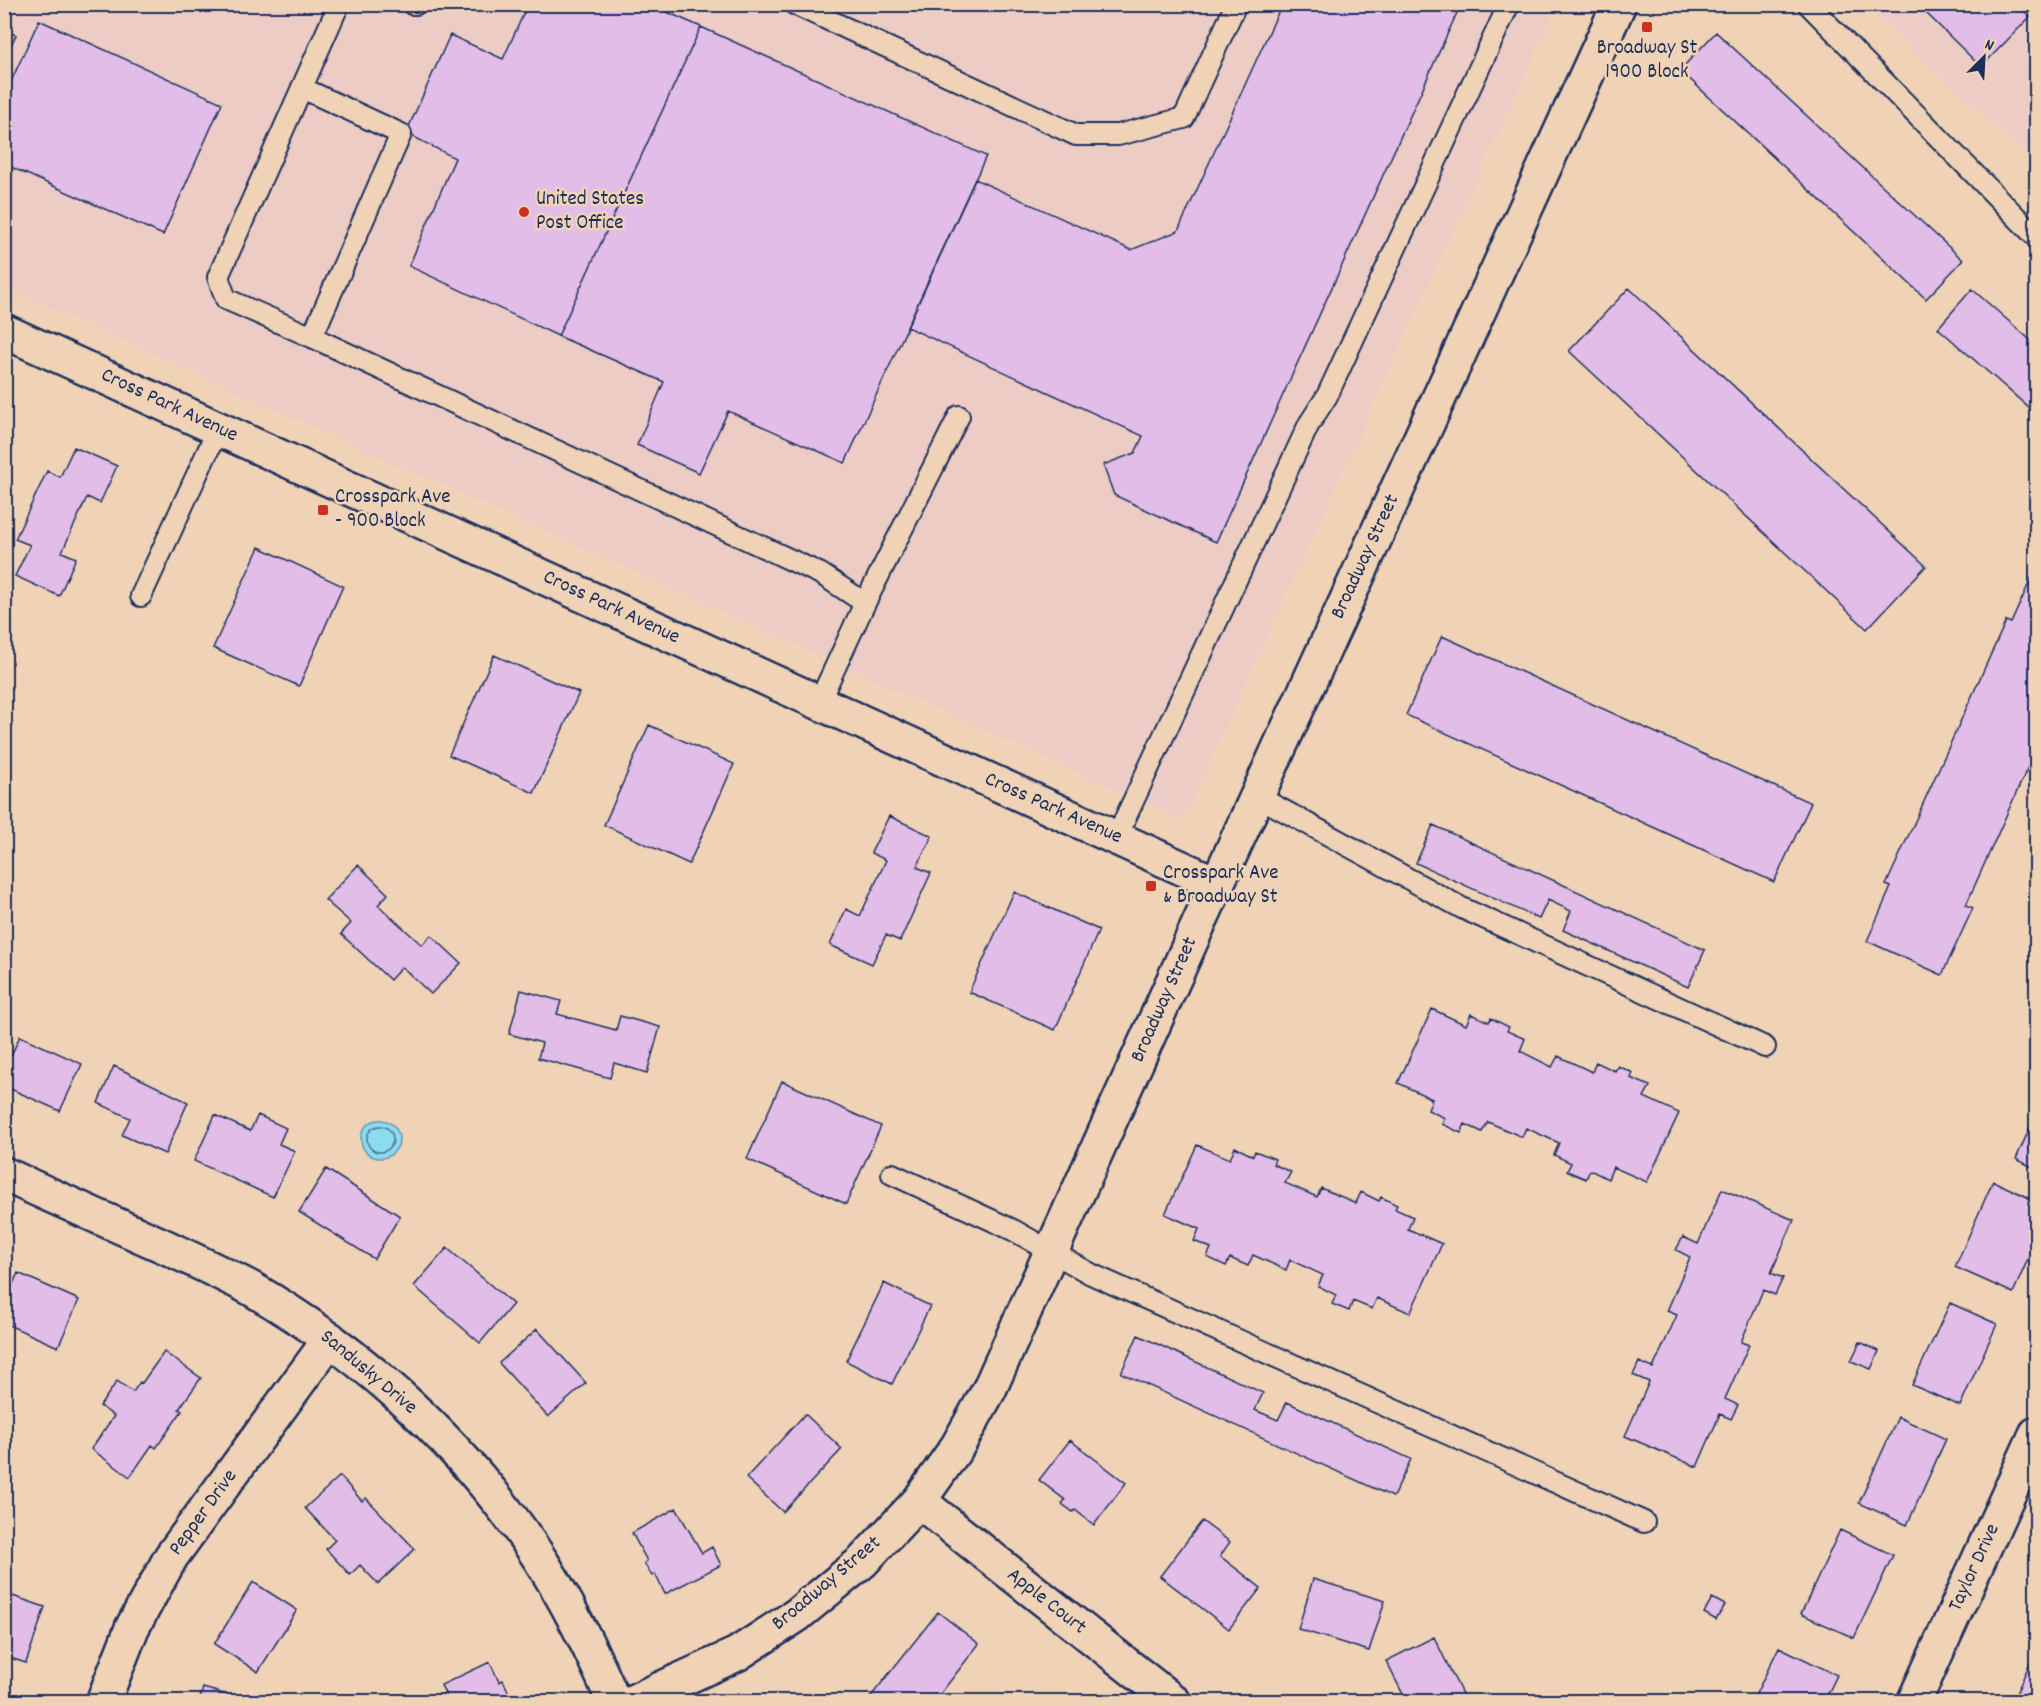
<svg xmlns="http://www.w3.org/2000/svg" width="2041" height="1706" viewBox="0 0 2041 1706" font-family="Dekko,sans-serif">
	<rect width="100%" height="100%" fill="#f0d3b6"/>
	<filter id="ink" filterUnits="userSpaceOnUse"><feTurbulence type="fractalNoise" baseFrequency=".0167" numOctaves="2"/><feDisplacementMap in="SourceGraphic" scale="12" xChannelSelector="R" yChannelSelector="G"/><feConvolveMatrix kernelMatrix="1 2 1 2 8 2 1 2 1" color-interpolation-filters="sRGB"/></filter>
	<g filter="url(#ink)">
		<path fill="#ecccc5" d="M5,5H1557L1183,820L5,287Z
			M1863,5H2036V163Z"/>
		<path fill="#8edbed" stroke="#6096b4" stroke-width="1.5" d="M361 1139a19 19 0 1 1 38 0a19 19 0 1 1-38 0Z"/>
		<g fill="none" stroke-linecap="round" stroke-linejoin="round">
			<path stroke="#497497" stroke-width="1.5" d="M367 1139a13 13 0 1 1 26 0a13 13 0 1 1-26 0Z"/>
		</g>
		<path fill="#e1bde8" stroke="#1b2f5e" stroke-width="1.5" d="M528,4H649L701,27L558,336L409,266L455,158L406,133L450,35L503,59Z
			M1282,4H1461L1216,542L1114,495L1103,465L1135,453L1143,436L907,327L975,179L1131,250L1178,231Z
			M1917,4H2017L2030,17L1981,67Z
			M39,20L222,103L163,235L4,164V97Z
			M701,27L986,156L845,463L728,411L699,473L637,445L664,382L558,336Z
			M4,30L16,35L4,60Z
			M1716,32L1963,260L1926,299L1680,70Z
			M1629,288L1926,566L1867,629L1569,351Z
			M1972,289L2036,345V414L1938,328Z
			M74,447L117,466L100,503L87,497L62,552L76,558L59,596L15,576L30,545L15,539L47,471L60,477Z
			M259,547L343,586L299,686L213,648Z
			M2035,570L2036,571V749L1966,905L1973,908L1942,975L1867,941L1891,887L1886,885L2006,621L2011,623Z
			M1442,636L1811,803L1774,882L1406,715Z
			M494,655L579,693L534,793L449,755Z
			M649,725L734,764L689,864L604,825Z
			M889,816L932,836L917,867L931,873L900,941L886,935L872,964L830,945L846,909L860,916L886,860L871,853Z
			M1433,825L1705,950L1688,987L1563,930L1571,911L1548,900L1539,919L1416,863Z
			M358,865L388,894L378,905L422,945L431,935L461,963L431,994L402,967L390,980L341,934L351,923L325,900Z
			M1014,892L1099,930L1055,1030L969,992Z
			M521,990L561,1001L557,1014L616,1030L620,1016L660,1027L647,1073L614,1063L610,1078L538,1058L542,1043L509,1034Z
			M1432,1009L1466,1025L1471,1014L1489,1022L1491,1018L1509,1027L1507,1031L1525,1039L1520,1051L1552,1067L1558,1056L1592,1072L1596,1062L1615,1071L1618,1066L1633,1073L1631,1078L1650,1086L1644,1097L1679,1113L1647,1182L1613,1167L1608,1179L1590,1170L1586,1179L1567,1171L1571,1163L1554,1155L1559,1143L1526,1128L1522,1137L1488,1122L1482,1132L1465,1124L1461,1133L1442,1124L1445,1118L1428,1110L1432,1099L1398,1083Z
			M20,1036L82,1064L60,1111L4,1086V1071Z
			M114,1066L188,1102L165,1154L122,1135L130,1118L98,1103Z
			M782,1081L881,1126L846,1204L747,1159Z
			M2036,1114V1169L2016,1159Z
			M215,1115L250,1131L258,1115L286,1128L279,1144L295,1151L273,1197L194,1161Z
			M1197,1145L1230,1159L1235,1147L1253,1156L1255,1151L1275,1159L1273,1164L1291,1172L1285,1183L1317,1197L1321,1188L1356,1203L1361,1192L1379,1201L1381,1197L1397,1205L1395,1209L1413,1217L1408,1229L1442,1244L1410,1313L1377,1298L1372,1309L1353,1301L1349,1311L1332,1304L1336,1295L1318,1286L1323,1275L1290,1260L1286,1270L1253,1255L1248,1266L1230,1258L1226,1266L1207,1257L1211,1248L1194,1241L1199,1229L1165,1214Z
			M326,1169L400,1216L374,1259L299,1212Z
			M1993,1181L2036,1201V1241L2013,1293L1955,1267Z
			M1722,1189L1794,1220L1771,1273L1783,1278L1775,1295L1763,1290L1741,1342L1749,1345L1725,1399L1738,1405L1731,1419L1720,1414L1697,1467L1625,1436L1649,1382L1633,1375L1639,1362L1653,1368L1677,1315L1667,1311L1690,1257L1676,1250L1683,1237L1698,1244Z
			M447,1248L513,1304L480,1343L414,1286Z
			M18,1273L79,1300L58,1347L4,1323V1303Z
			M884,1283L930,1306L892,1384L846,1361Z
			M1950,1303L1997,1324L1960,1406L1912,1385Z
			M537,1329L586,1383L548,1417L499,1363Z
			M1138,1335L1263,1393L1255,1410L1278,1420L1287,1402L1411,1459L1393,1497L1121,1373Z
			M1860,1342L1879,1351L1871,1369L1851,1361Z
			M164,1352L201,1378L179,1409L182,1411L156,1448L152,1445L130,1477L91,1449L114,1416L100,1406L117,1381L133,1392L140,1382L142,1383Z
			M805,1414L842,1449L783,1512L746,1478Z
			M1898,1417L1946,1439L1907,1525L1859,1503Z
			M1070,1440L1126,1483L1094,1525L1075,1510L1073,1512L1062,1504L1065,1500L1039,1480Z
			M340,1476L362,1501L366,1498L415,1549L378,1584L360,1565L350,1575L326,1549L335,1540L305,1508Z
			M676,1508L702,1553L712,1547L721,1565L665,1594L655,1574L652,1576L644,1563L647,1561L632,1533Z
			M1202,1521L1230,1542L1220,1556L1261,1588L1229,1629L1160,1576Z
			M1840,1530L1893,1555L1854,1638L1801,1614Z
			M1313,1579L1385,1601L1369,1651L1298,1629Z
			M253,1582L297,1610L258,1672L214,1644Z
			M4,1593L45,1607L26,1663L4,1656Z
			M1712,1598L1725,1605L1716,1620L1704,1613Z
			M938,1612L979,1644L934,1702H869L868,1700Z
			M1434,1637L1466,1702H1407L1386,1661Z
			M1779,1647L1837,1675L1824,1702H1752Z
			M2036,1650V1702H2019L2014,1698Z
			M490,1662L499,1682L503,1680L513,1702H449L441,1685Z
			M203,1688L250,1701V1702H199Z"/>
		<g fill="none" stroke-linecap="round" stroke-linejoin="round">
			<g stroke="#1b2f5e" stroke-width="24">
				<path id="lane" d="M412,4H416
					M794,4L1076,135H1118L1184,118L1236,4
					M1808,4L2036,237
					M302,88L401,134L312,337L226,299L218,277L339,4
					M312,337L821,574L865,603L819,702
					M141,596L218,429
					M865,603L959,416
					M1257,796L1462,908L1765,1047
					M1116,838L1309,424L1327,396L1509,4
					M892,1174L1013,1230L1091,1274L1644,1522"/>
			</g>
			<g stroke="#1b2f5e" stroke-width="38">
				<path id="street" d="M4,331L1217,884
					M4,1174C58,1199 112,1223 166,1247C195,1261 224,1274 252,1289C354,1348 445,1428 515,1523C556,1578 587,1639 614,1702
					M919,1501L1174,1702
					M103,1702L132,1628L171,1557L330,1339
					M632,1702L737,1654L797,1615L862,1562L919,1501L957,1447L989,1390L1201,919L1619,4
					M1914,1702L2036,1434"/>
			</g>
			<path stroke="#1b2f5e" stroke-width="4" stroke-dasharray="4.5 4.5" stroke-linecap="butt" d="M2031,4L2036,10"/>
			<use href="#lane" stroke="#f0d3b6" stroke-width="20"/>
			<use href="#street" stroke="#f0d3b6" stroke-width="33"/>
		</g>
	</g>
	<g fill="#c8321e" stroke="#f0d3b6" stroke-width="2">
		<rect x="1641" y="21" width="12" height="12" rx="3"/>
		<circle cx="524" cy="212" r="6"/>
		<rect x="317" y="504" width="12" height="12" rx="3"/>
		<rect x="1145" y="880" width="12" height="12" rx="3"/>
	</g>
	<g text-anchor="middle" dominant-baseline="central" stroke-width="5" stroke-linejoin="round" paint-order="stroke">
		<g font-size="21" fill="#1b2f5e" stroke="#f0d3b6" text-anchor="start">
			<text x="1647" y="49" text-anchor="middle">Broadway St<tspan x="1647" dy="24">1900 Block</tspan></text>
			<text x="536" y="200">United States<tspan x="536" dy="24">Post Office</tspan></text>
			<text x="335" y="498">Crosspark Ave<tspan x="335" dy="24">- 900 Block</tspan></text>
			<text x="1163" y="874">Crosspark Ave<tspan x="1163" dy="24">&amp; Broadway St</tspan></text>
		</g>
		<g font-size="21" fill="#1b2f5e" stroke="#f0d3b6">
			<text transform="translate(169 406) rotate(25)">Cross Park Avenue</text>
			<text transform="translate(1366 557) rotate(-65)">Broadway Street</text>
			<text transform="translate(611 608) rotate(25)">Cross Park Avenue</text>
			<text transform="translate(1053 809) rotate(24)">Cross Park Avenue</text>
			<text transform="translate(1165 1000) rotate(-66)">Broadway Street</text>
			<text transform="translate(368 1373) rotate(40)">Sandusky Drive</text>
			<text transform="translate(204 1513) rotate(-54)">Pepper Drive</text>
			<text transform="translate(1975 1568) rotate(-65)">Taylor Drive</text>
			<text transform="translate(827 1584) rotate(-40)">Broadway Street</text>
			<text transform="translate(1046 1602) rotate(38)">Apple Court</text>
		</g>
	</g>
	<rect width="2041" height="1706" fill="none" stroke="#f0d3b6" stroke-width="24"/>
	<rect x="12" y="12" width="2017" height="1682" fill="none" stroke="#1b2f5e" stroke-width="2" filter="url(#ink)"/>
	<g transform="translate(1984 57) rotate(24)" stroke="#f0d3b6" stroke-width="4.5" paint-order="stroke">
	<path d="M0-4.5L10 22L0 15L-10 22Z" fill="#1b2f5e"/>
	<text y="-9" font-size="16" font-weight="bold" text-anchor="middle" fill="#1b2f5e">N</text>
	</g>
</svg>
